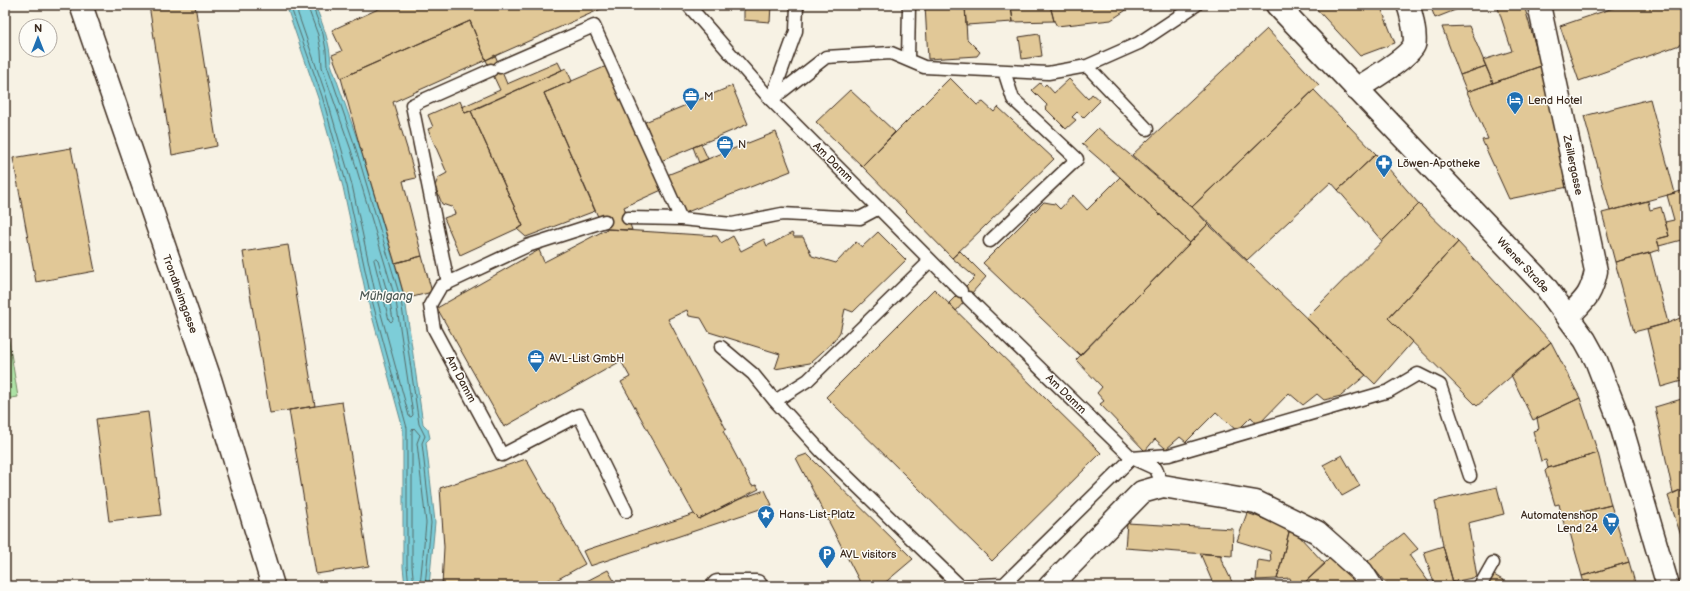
<svg xmlns="http://www.w3.org/2000/svg" width="1690" height="591" viewBox="0 0 1690 591" font-family="'Balsamiq Sans',sans-serif">
	<rect width="100%" height="100%" fill="#f7f2e4"/>
	<filter id="ink" filterUnits="userSpaceOnUse"><feTurbulence type="fractalNoise" baseFrequency=".025" numOctaves="2"/><feDisplacementMap in="SourceGraphic" scale="8" xChannelSelector="R" yChannelSelector="G"/><feConvolveMatrix kernelMatrix="1 2 1 2 8 2 1 2 1" color-interpolation-filters="sRGB"/></filter>
	<g filter="url(#ink)">
		<path fill="#ade3a5" stroke="#748662" d="M5,316L18,397L5,399Z"/>
		<path fill="#7dcdd8" stroke="#638c8e" d="M286,5H315C323,25 330,42 331,64L360,147L405,299L423,424L428,429L430,438L426,442L435,522L429,586H405L403,567V429L366,294L343,187L318,98Z"/>
		<g fill="none" stroke-linecap="round" stroke-linejoin="round">
			<path stroke="#556b68" stroke-width="1" d="M290,5L322,96L347,186L370,293L407,428V566L409,586
				M295,5L326,95L352,185L375,292L409,416L411,417L413,415L396,301L351,150L322,67L321,51L318,35L307,5
				M312,5L323,34L326,50L327,65L356,149L401,300L419,424L425,436L422,443L431,523L425,586
				M376,258L378,260L390,302L393,320L391,322L389,320L374,260Z
				M414,586L412,566V430L414,428L420,435L417,443L426,523L420,586"/>
		</g>
		<path fill="#e1c897" stroke="#3b2a1e" d="M149,5H195L217,146L172,155Z
			M387,5H610L486,60L470,21L341,78L332,55L342,51L332,30Z
			M744,5H771L770,22L744,20Z
			M925,5H965L967,39L980,52L977,56L928,59Z
			M965,5H1011L1013,22L966,25Z
			M1011,5H1050L1054,21L1013,22Z
			M1050,5H1134L1111,20L1057,26L1054,21Z
			M1313,5H1380L1395,43L1360,56Z
			M1430,5H1468L1435,18Z
			M1497,5H1524L1541,66L1493,83L1483,60L1512,51Z
			M1622,5H1685V43L1579,81L1560,26Z
			M470,21L486,60L393,102L416,178L403,181L422,256L395,263L360,147L341,78Z
			M1469,26L1486,66L1460,75L1442,27Z
			M1267,29L1319,85L1192,207L1132,155Z
			M1039,34L1042,56L1022,59L1019,37Z
			M495,55L507,84L558,62L562,70L465,113L462,107L500,90L486,60Z
			M609,65L664,189L624,207L632,230L607,229L603,216L599,219L544,93Z
			M1486,66L1493,83L1467,92L1460,75Z
			M1541,66L1568,187L1509,199L1482,140L1488,139L1467,92Z
			M566,68L572,81L544,93L595,211L526,237L517,229L523,226L471,111Z
			M950,78L977,105L983,102L994,112L998,107L1054,159L952,258L862,166Z
			M1069,79L1088,99L1092,94L1100,101L1083,118L1077,112L1072,117L1076,120L1066,129L1045,108L1047,105L1032,90L1040,83L1043,87L1046,84L1054,93Z
			M732,86L748,124L661,161L645,122Z
			M850,90L895,132L862,166L816,122Z
			M1314,90L1376,154L1338,190L1331,182L1247,260L1192,207Z
			M1650,99L1675,193L1610,211L1584,116Z
			M460,101L465,113L471,111L523,226L460,255L444,218L455,214L452,206L451,207L442,204L435,186L438,178L447,173L428,129L433,127L428,115Z
			M1098,128L1192,207L1208,224L1190,243L1120,177L1082,144Z
			M776,132L791,171L682,214L667,175Z
			M701,144L708,159L699,163L693,147Z
			M71,148L95,271L36,282L13,158Z
			M1376,154L1419,204L1382,241L1338,190Z
			M1120,177L1190,243L1080,355L983,263L1044,202L1055,204L1060,209L1073,195L1087,210Z
			M1685,190V239L1659,246L1657,239L1669,236L1665,222L1674,220L1667,195Z
			M1648,201L1650,210L1661,207L1669,236L1657,239L1660,250L1615,262L1602,213Z
			M1419,204L1458,242L1388,318L1412,342L1375,384L1306,318Z
			M1208,224L1366,375L1341,396L1324,400L1317,394L1303,405L1289,393L1258,425L1251,417L1237,431L1216,412L1186,442L1180,437L1166,449L1155,439L1145,451L1100,404L1104,401L1097,393L1102,387L1076,360Z
			M607,229L717,236L721,243L733,236L741,251L764,239L767,246L792,233L794,237H803L812,256L836,263L856,242L862,247L878,232L906,260L853,312L845,309L840,332L834,341L810,363L775,369L780,354L709,332L701,318L689,316L687,310L668,319L726,429L723,431L752,486L756,485L759,489L699,519L694,514L621,382L630,377L621,361L504,427L437,308L539,250L544,262Z
			M1458,242L1551,342L1477,406L1388,318Z
			M288,245L315,406L270,413L243,252Z
			M960,251L986,277L956,311L949,303L975,277L952,258Z
			M1650,253L1668,323L1634,332L1615,262Z
			M422,256L432,292L405,299L395,263Z
			M934,289L1101,453L992,561L826,397Z
			M1685,316V380L1661,387L1647,329L1668,323Z
			M1551,342L1580,398L1533,420L1511,375Z
			M1580,398L1598,453L1548,468L1546,460L1541,461L1533,431L1539,429L1537,418Z
			M1685,398V488L1673,493L1655,407Z
			M342,402L369,566L316,574L289,410Z
			M148,412L161,515L109,521L96,419Z
			M1598,453L1611,505L1562,517L1559,504L1555,505L1545,471L1548,468Z
			M807,454L913,559L881,586H862L796,458Z
			M1342,455L1360,486L1342,496L1323,465Z
			M526,459L585,564L551,583L550,580L531,586H442L444,547L440,488Z
			M1497,487L1504,514L1468,523L1477,577L1453,582L1443,546L1435,501Z
			M1685,488V548L1668,496Z
			M765,490L772,505L590,566L583,551L694,514L699,519L740,499Z
			M1611,505L1629,562L1582,576L1569,529L1566,530L1562,517Z
			M1247,513L1290,528L1277,579L1256,580L1258,560L1271,562L1270,551L1237,541Z
			M1127,523L1233,529L1232,556L1125,548Z
			M1290,528L1299,536L1325,564L1301,586H1293L1290,578L1277,579Z
			M1404,533L1418,549L1409,555L1431,585L1430,586H1388L1368,561Z
			M1443,546L1453,582V586H1435L1424,552Z
			M1200,553L1221,555V559L1234,586H1214Z
			M1330,558L1358,580L1348,586H1301Z
			M1629,562L1636,586H1585L1582,576Z
			M608,570L617,586H577Z
			M1494,575L1513,586H1487Z
			M1253,580L1256,586H1239Z
			M1358,580L1361,586H1348Z
			M1133,583L1134,586H1125Z"/>
		<g fill="none" stroke-linecap="round" stroke-linejoin="round">
			<g stroke="#3b2a1e" stroke-width="15">
				<path id="lane" d="M688,5L771,100L961,291
					M908,60L909,5
					M1087,66L1147,129
					M500,67L594,26L681,219
					M771,100L826,57L891,53L924,67L1048,73L1087,66L1139,43L1196,5
					M771,100L796,31L797,5
					M628,218L681,219L732,224L782,214L860,218L879,208
					M605,221L527,246L448,283L441,286L430,305L434,329L502,455L579,415L626,511
					M990,241L1077,159L1013,99L1004,71
					M930,261L808,380L775,401L821,451L959,585
					M448,283L412,105L491,70
					M968,298L1132,458L1156,469L1163,486
					M721,347L753,374L775,401
					M957,586L1004,584L1132,458L1169,455L1389,391L1418,374L1440,385L1470,476
					M1480,586L1493,563"/>
			</g>
			<g stroke="#3b2a1e" stroke-width="25">
				<path id="street" d="M81,5L210,379L273,586
					M1539,5L1596,271C1591,296 1585,299 1568,317
					M1356,89C1369,81 1409,57 1414,45C1417,39 1411,12 1408,5
					M718,586H756
					M1050,586L1142,492L1163,486L1256,502L1317,532L1362,572L1371,586"/>
			</g>
			<g stroke="#3b2a1e" stroke-width="25">
				<path id="secondary" d="M1277,5L1544,285L1585,340L1596,360L1620,422L1668,586"/>
			</g>
			<use href="#lane" stroke="#fdfcf7" stroke-width="12"/>
			<use href="#street" stroke="#fdfcf7" stroke-width="22"/>
			<use href="#secondary" stroke="#fdfcf7" stroke-width="22"/>
		</g>
	</g>
	<defs>
		<g id="office-pin" transform="scale(0.9)"><path d="M0 17L-7.5 6A9.5 9.5 0 1 1 7.5 6Z" fill="#1f6fb2" stroke="#fdfcf7"/><path d="M-6-3h4V-5.5h4V-3h4V5H-6ZM-1-4.5V-3h2v-1.5ZM-6 0V1H6V0Z" fill="#fff"/></g>
		<g id="hotel-pin" transform="scale(0.9)"><path d="M0 17L-7.5 6A9.5 9.5 0 1 1 7.5 6Z" fill="#1f6fb2" stroke="#fdfcf7"/><path d="M-6-4.5h1.5V1H6V5H4.5V3h-9V5H-6ZM-4 0a1.8 1.8 0 1 1 3.6 0ZM.5 0V-2.5h3Q6-2.5 6 0Z" fill="#fff"/></g>
		<g id="pharmacy-pin" transform="scale(0.9)"><path d="M0 17L-7.5 6A9.5 9.5 0 1 1 7.5 6Z" fill="#1f6fb2" stroke="#fdfcf7"/><path d="M-2-6h4v4h4v4h-4v4h-4v-4h-4v-4h4Z" fill="#fff"/></g>
		<g id="sight-pin" transform="scale(0.9)"><path d="M0 17L-7.5 6A9.5 9.5 0 1 1 7.5 6Z" fill="#1f6fb2" stroke="#fdfcf7"/><path d="M0-6L1.8-2.2L6-1.7L2.9 1.2L3.7 5.4L0 3.3L-3.7 5.4L-2.9 1.2L-6-1.7L-1.8-2.2Z" fill="#fff"/></g>
		<g id="supermarket-pin" transform="scale(0.9)"><path d="M0 17L-7.5 6A9.5 9.5 0 1 1 7.5 6Z" fill="#1f6fb2" stroke="#fdfcf7"/><path d="M-6-5.5h2.5l.6 2H6L4.5 2H-2.5L-4.4-4H-6ZM-1.5 3.2a1.3 1.3 0 1 0 .1 0ZM3 3.2a1.3 1.3 0 1 0 .1 0Z" fill="#fff"/></g>
		<g id="parking-pin" transform="scale(0.9)"><path d="M0 17L-7.5 6A9.5 9.5 0 1 1 7.5 6Z" fill="#1f6fb2" stroke="#fdfcf7"/><path d="M-3.5-5.5H1a3.5 3.5 0 0 1 0 7H-1V5.5H-3.5ZM-1-3.4V-.6H.8a1.4 1.4 0 0 0 0-2.8Z" fill="#fff"/></g>
	</defs>
	<g fill-rule="evenodd">
		<use href="#office-pin" x="691" y="96"/>
		<use href="#hotel-pin" x="1515" y="100"/>
		<use href="#office-pin" x="725" y="144"/>
		<use href="#pharmacy-pin" x="1384" y="163"/>
		<use href="#office-pin" x="536" y="358"/>
		<use href="#sight-pin" x="766" y="514"/>
		<use href="#supermarket-pin" x="1611" y="521"/>
		<use href="#parking-pin" x="827" y="554"/>
	</g>
	<g text-anchor="middle" dominant-baseline="central" stroke-width="3" stroke-linejoin="round" paint-order="stroke">
		<g font-size="11" fill="#3b2a1e" stroke="#fdfcf7" text-anchor="start">
			<text x="704" y="96">M</text>
			<text x="1528" y="100">Lend Hotel</text>
			<text x="738" y="144">N</text>
			<text x="1397" y="163">Löwen-Apotheke</text>
			<text x="549" y="358">AVL-List GmbH</text>
			<text x="779" y="514">Hans-List-Platz</text>
			<text x="1598" y="515" text-anchor="end">Automatenshop<tspan x="1598" dy="13">Lend 24</tspan></text>
			<text x="840" y="554">AVL visitors</text>
		</g>
		<g font-size="11" fill="#3b2a1e" stroke="#fdfcf7">
			<text transform="translate(833 162) rotate(45)">Am Damm</text>
			<text transform="translate(1573 165) rotate(78)">Zeillergasse</text>
			<text transform="translate(1523 265) rotate(47)">Wiener Straße</text>
			<text transform="translate(180 294) rotate(70)">Trondheimgasse</text>
			<text transform="translate(461 379) rotate(62)">Am Damm</text>
			<text transform="translate(1066 394) rotate(44)">Am Damm</text>
		</g>
		<g font-size="12" font-style="italic" fill="#4f5b56" stroke="#fdfcf7">
			<text x="386" y="296">Mühlgang</text>
		</g>
	</g>
	<rect width="1690" height="591" fill="none" stroke="#fdfcf7" stroke-width="20"/>
	<rect x="10" y="10" width="1670" height="571" fill="none" stroke="#3b2a1e" stroke-width="1.5" filter="url(#ink)"/>
	<g transform="translate(38 38)"><circle r="19" fill="#fdfcf7" stroke="#afa8a0"/>
	<path d="M0-3L7 15L0 10L-7 15Z" fill="#1f6fb2"/>
	<text y="-6" font-size="11" font-weight="bold" text-anchor="middle" fill="#3b2a1e">N</text>
	</g>
</svg>
